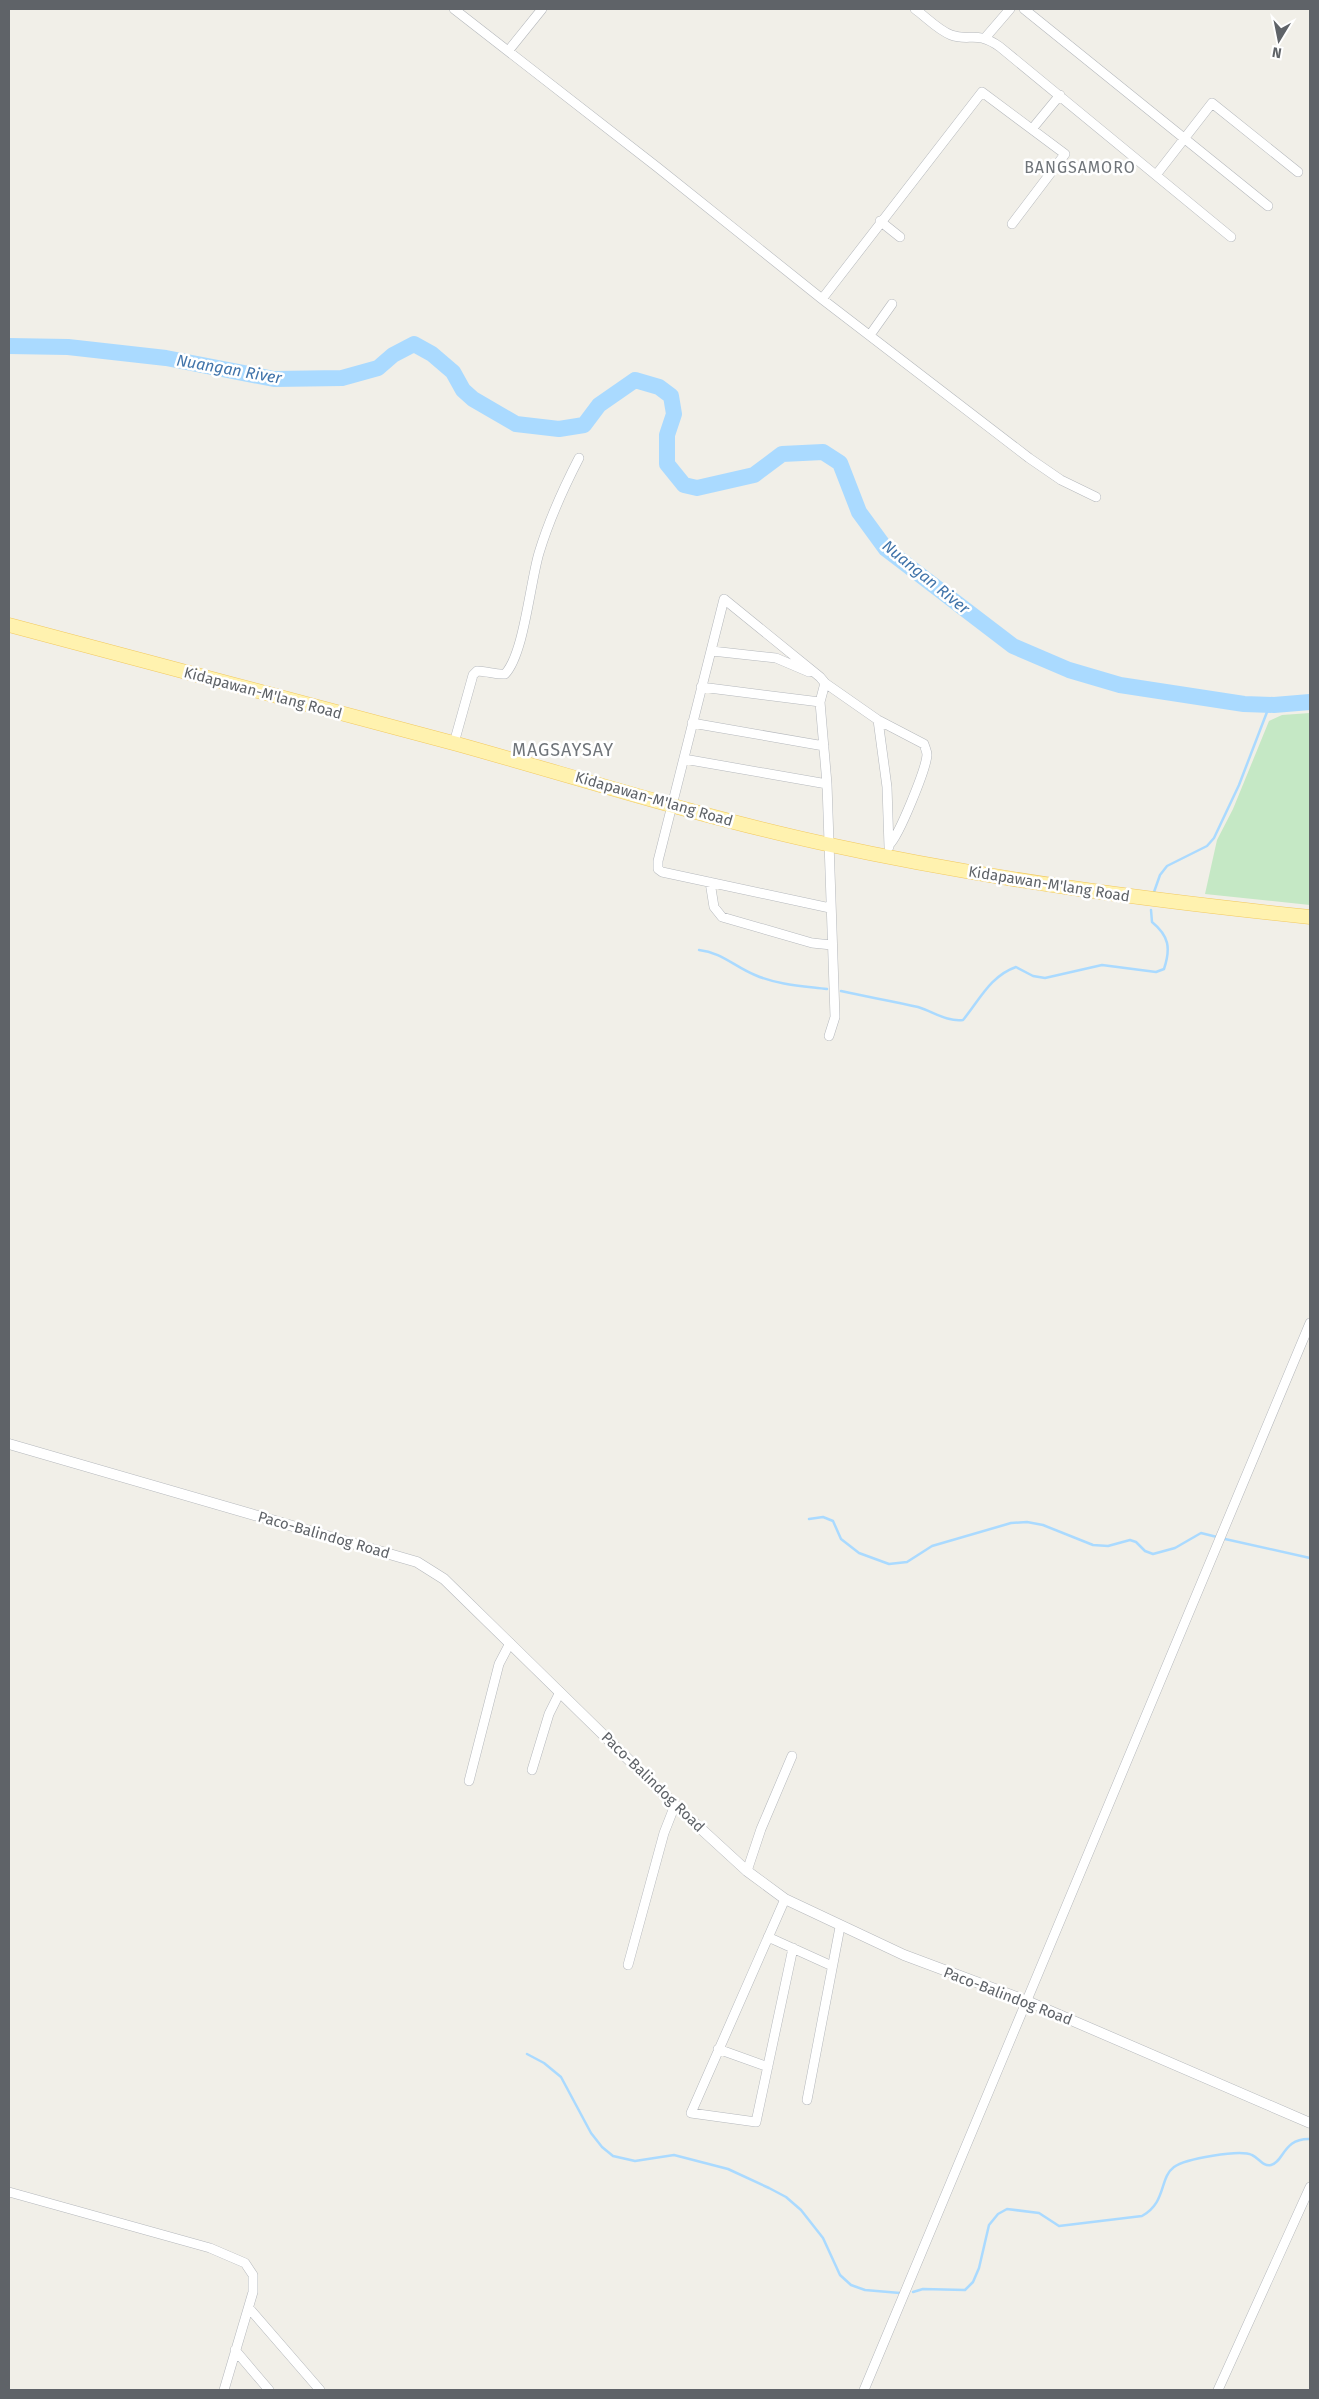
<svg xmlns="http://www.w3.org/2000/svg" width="1319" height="2399" viewBox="0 0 1319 2399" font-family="'Fira Sans',sans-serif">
	<rect width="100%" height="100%" fill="#f1efe8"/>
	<path fill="#c5e8c5" d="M1310,713V905L1205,894L1217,840L1233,809L1269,721L1282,715Z"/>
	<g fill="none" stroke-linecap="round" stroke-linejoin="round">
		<path stroke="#aadaff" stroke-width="2.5" d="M1154,892L1160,875L1167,866L1207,846L1214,838L1239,785L1267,712L1274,705
			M699,950C721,952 735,967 755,975C778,985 803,986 827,989
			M841,991C867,997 893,1001 918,1007C934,1012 947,1022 963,1020C979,1001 990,976 1016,967L1033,976L1045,978L1102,965L1156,972L1164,969C1171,948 1169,936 1152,922L1151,910
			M809,1519L823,1517L833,1521L841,1539L859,1553L889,1564L907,1562L932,1546L1011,1523L1027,1522L1043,1525L1093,1545L1108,1546L1130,1540L1136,1542L1145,1551L1153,1554L1175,1548L1201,1533L1217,1537
			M1225,1539L1310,1558
			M527,2054L544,2063L561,2077L591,2133L602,2147L613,2156L635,2161L674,2155L728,2169L769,2188L786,2197L801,2210L823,2238L840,2275L851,2285L865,2290L900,2293
			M913,2292L923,2289L965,2290L973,2282L979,2268L989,2225L998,2214L1007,2209L1039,2213L1059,2226L1142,2216C1167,2202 1159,2178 1174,2167C1185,2159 1240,2149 1252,2155C1259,2158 1263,2167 1271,2165C1284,2162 1283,2138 1310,2139"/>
		<path stroke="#aadaff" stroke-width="16" d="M9,346L68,347L166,358L274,379L342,378L378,368L393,355L414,344L432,354L453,372L463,390L473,399L516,424L559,429L584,425L599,405L635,380L659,387L671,396L674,414L667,435V464L684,485L697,488L754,475L782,454L823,452L840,463L859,512L886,549L1013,646L1069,670L1120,685L1244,704L1274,705L1310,702"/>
		<g stroke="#b5b8bc" stroke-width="10">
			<path id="minor" d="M454,9L657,167L822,299L1029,458L1061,480L1096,497
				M915,9C926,17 938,30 951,35C970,42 976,30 1000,47L1231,237
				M1024,9L1268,206
				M985,38L1010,9
				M509,50L542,9
				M1032,129L1060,95
				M1156,175L1212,103L1298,172
				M880,221L900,237
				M822,299L982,92L1065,154L1012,224
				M870,335L892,304
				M712,651L776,658L809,672
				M825,683L820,702L827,784L835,1017L829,1036
				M701,687L820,702
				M878,720L887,787L889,847
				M692,723L824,746
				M454,743L473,675L477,671C487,671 496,675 505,674C524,654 530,583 539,553C549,520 563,489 579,458
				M684,759L827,784
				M710,882L714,907L722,917L812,943L832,945
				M830,908L662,872L658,869V861L724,599L820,677L825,683L878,720L924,744C925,748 927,751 927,755C926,769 899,836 889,845
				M532,1770L549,1714L560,1692
				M469,1781L499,1664L510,1643
				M747,1871L761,1829L792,1756
				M785,1899L691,2113L756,2122L793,1948
				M768,1937L832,1966
				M628,1965L664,1833L675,1805
				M718,2049L768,2067
				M807,2100L840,1927
				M9,2192L210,2248L245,2263L253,2275V2292L224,2390
				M249,2308L320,2390
				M235,2350L269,2390
				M864,2390L1310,1323
				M1218,2390L1310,2187"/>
		</g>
		<g stroke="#b5b8bc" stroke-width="11">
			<path id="tertiary" d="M9,1444L417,1562L444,1579L675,1805L747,1871L785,1899L904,1955L1027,2001L1310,2123"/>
		</g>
		<g stroke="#f2c960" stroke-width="15">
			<path id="primary" d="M9,625C158,666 308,703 457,744C579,778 701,817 826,844C986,879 1148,900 1310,917"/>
		</g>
		<use href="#minor" stroke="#fff" stroke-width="9"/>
		<use href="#tertiary" stroke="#fff" stroke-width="10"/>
		<use href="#primary" stroke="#fff2af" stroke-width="14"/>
	</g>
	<g text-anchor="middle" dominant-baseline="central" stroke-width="5" stroke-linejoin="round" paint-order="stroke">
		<g font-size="15" fill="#5f6368" stroke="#fff">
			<text transform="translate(263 693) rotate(15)">Kidapawan-M'lang Road</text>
			<text transform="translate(654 799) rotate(16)">Kidapawan-M'lang Road</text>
			<text transform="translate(1049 884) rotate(9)">Kidapawan-M'lang Road</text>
			<text transform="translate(324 1535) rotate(16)">Paco-Balindog Road</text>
			<text transform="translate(653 1782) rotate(44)">Paco-Balindog Road</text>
			<text transform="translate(1008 1996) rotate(21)">Paco-Balindog Road</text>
		</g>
		<g font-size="16" letter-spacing="1" fill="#70757a" stroke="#fff">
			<text x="1080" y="167">BANGSAMORO</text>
		</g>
		<g font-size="16" font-style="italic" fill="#4174aa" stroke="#fff">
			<text transform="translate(229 369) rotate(10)">Nuangan River</text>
			<text transform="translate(926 577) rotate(39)">Nuangan River</text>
		</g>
		<g font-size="18" letter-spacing="1" fill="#70757a" stroke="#fff">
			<text x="563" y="750">MAGSAYSAY</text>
		</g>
	</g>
	<rect width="1319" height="2399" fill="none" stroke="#5f6368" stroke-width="20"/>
	<g transform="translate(1279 40) rotate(190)" stroke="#ffffff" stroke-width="4" paint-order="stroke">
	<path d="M0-4L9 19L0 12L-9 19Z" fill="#5f6368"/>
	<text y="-8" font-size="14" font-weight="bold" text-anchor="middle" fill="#5f6368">N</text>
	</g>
</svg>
